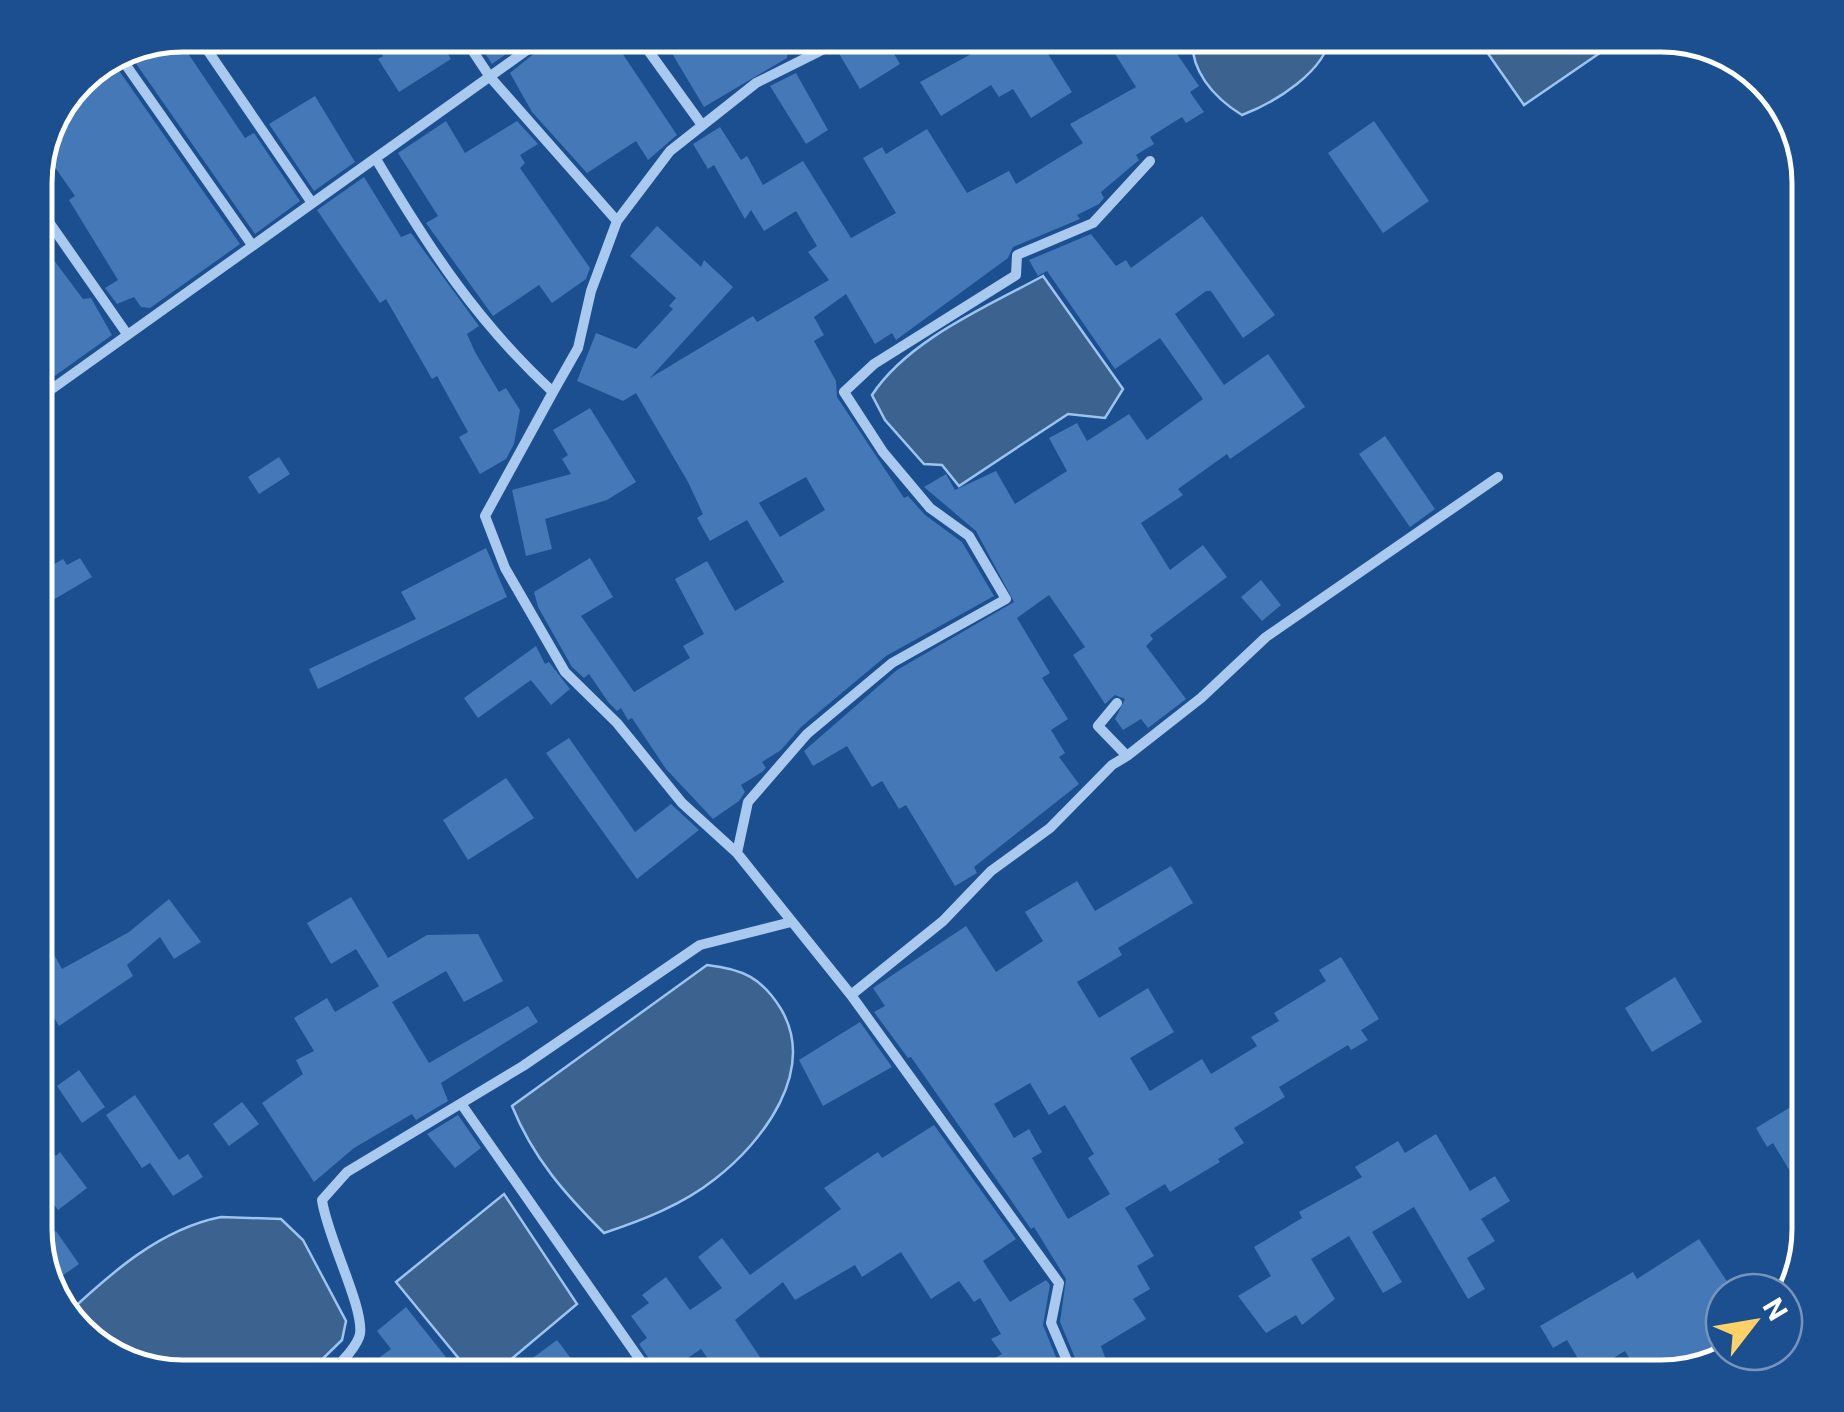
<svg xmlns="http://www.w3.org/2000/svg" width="1844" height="1412" viewBox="0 0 1844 1412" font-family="Roboto,sans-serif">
	<rect width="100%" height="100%" fill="#1b4f8f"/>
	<path fill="#3c6290" stroke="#9cc4f0" stroke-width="2.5" d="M1193,35H1330C1327,71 1274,103 1242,115C1214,98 1188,69 1193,35Z
		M1475,35H1626L1524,105Z
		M1043,276L1123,389L1105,418L1068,414L959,486L942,465L924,464L885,420L872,395C908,340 986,307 1043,276Z
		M707,965C743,969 762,978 781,1009C817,1070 764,1141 715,1179C682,1205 643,1220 604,1233C565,1194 533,1158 512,1106Z
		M504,1194L577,1304L490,1377H474L396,1282Z
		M221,1217L281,1219L303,1240L346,1321L342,1340L304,1377H183L93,1346L67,1314C111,1273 160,1229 221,1217Z"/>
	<path fill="#4478b7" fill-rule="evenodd" d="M369,35H436L451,59L399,92L378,59L383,56Z
		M473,35H533L492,64Z
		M557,35H610L677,135L648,160L636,141L587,173L532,112L510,73Z
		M661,35H809L788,47L787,58L704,107Z
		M883,35L900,64L860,89L838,52L862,35Z
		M1006,35H1036L1072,92L1031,118L1013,89L999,97L991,85L941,116L920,82Z
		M1103,35H1164L1199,86L1190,92L1204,112L1186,123L1182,117L1150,137L1154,144L1136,155L1139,160L1101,192L1104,198L1099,204L1077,215L1080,219L1013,247L1008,258L896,340L892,333L875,344L846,294L814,317L824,335L814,341L836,381L837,397L904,498L908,496L925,515L962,542L994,596L886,656L801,727L781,750L762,762L766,768L762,772L741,785L745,792L739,801L713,819L666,769L632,718L628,720L621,708L617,711L609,703L589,674L584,678L572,667L538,607L534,592L590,558L613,597L581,616L634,692L690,658L683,646L704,634L675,579L707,561L735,611L784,582L747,520L710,541L697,518L703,514L688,482L636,393L623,401L577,381L596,333L636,349L673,309L669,306L676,298L630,256L657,226L701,267L704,260L733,287L650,378L753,316L757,322L829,280L808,252L817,246L796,211L764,231L751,210L745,219L714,165L708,169L693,144L720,127L741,160L747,156L763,185L803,161L851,238L896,213L863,158L882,147L886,154L927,129L967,193L1009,171L1016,184L1083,143L1070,124L1136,87ZM806,477L825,510L780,537L759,503Z
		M177,37L245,138L254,133L300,201L255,234L130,55Z
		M113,62L240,244L150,308L141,307L134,297L117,304L105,288L118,280L69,200L75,196L45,153L85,72Z
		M796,73L828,130L806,144L770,86Z
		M315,96L355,162L314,191L269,124Z
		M446,121L465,153L517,121L538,144L520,155L525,163L520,168L590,268L586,279L552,303L539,285L493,316L426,223L438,216L398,153Z
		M1374,121L1429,201L1383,233L1328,153Z
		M364,177L401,237L411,233L479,326L467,334L475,352L499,392L506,388L520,410L514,444L506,459L480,474L459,437L468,432L437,376L432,379L386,299L380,303L317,210Z
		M1202,216L1275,315L1243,338L1211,291H1206L1175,314L1224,385L1268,354L1305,407L1230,459L1227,454L1178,489L1183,495L1141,523L1170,570L1203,545L1227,577L1150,635L1153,639L1146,646L1186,699L1148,728L1141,719L1123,730L1115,719L1125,699L1115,695L1105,704L1073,655L1085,647L1049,595L1017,618L1050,673L1042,678L1068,719L1051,730L1065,753L1059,757L1079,784L974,867L977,873L955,886L906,805L899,809L882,781L872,787L847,746L813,766L804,751L897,670L1014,602L976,531L924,487L946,474L955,490L996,471L1015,504L1067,471L1049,438L1077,423L1087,441L1129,414L1147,440L1203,399L1160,338L1115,369L1047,271L1038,276L1029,260L1091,234L1116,266L1126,260L1131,268Z
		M35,235L83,299L91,298L112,335L35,390Z
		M590,408L636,482L607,500L545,519L552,549L526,556L512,490L571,474L562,459L568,455L553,430Z
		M1385,436L1435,509L1410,527L1359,454Z
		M279,457L290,474L259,494L248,477Z
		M486,548L507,597L318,689L309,669L416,619L401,592Z
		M80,558L92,577L53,600L37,574L63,559L67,565Z
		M1261,580L1281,605L1262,621L1241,597Z
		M536,646L545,664L549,662L570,689L551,705L531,680L478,718L464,698Z
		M569,738L635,832L671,804L699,830L637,879L546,753Z
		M506,778L534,818L468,860L443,820Z
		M1171,866L1193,903L1118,948L1122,955L1077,982L1099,1018L1148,988L1174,1032L1130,1058L1150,1091L1202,1059L1211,1074L1257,1046L1251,1037L1279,1021L1274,1013L1326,981L1319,970L1341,957L1379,1019L1361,1030L1368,1040L1351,1050L1348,1045L1279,1087L1285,1097L1234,1128L1244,1143L1218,1159L1220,1162L1170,1192L1165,1184L1125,1208L1154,1256L1137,1266L1150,1289L1133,1299L1146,1319L1101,1346L1112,1377H1083L1060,1322L1066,1279L1034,1227L1031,1229L911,1057L908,1058L874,1012L885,1006L873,988L966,926L996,972L1043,941L1025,912L1077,881L1095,911ZM1030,1083L1049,1115L1065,1105L1094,1154L1088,1158L1110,1194L1068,1219L1032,1158L1042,1152L1029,1129L1014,1138L994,1104Z
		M351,897L388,958L427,935L478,934L503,981L464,1002L446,971L392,1002L429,1063L528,1006L538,1022L441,1083L448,1101L416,1120L412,1114L354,1148L314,1182L262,1103L303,1074L296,1060L314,1051L294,1018L327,998L335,1012L379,986L356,949L331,964L307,923Z
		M169,899L201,942L174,959L160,937L127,965L133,976L59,1026L35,985V958L51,949L62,969L129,932Z
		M1675,977L1702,1022L1652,1052L1625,1008Z
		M860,1022L892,1067L823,1106L799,1060Z
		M79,1070L105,1107L82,1123L57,1086Z
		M135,1095L179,1160L188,1154L203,1177L173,1196L150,1163L142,1168L106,1115Z
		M1809,1096V1203L1773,1143L1767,1147L1756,1128Z
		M242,1102L259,1124L229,1146L213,1124Z
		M458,1115L481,1148L455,1168L427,1134Z
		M934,1125L1016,1239L983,1261L1010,1302L1046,1280L1050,1285L1043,1325L1064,1377H1006L995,1358L1002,1354L991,1339L1001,1334L980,1298L974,1302L959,1281L931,1299L901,1252L862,1277L855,1265L795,1300L783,1282L735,1320L764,1363L744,1377H721L701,1349L661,1376L639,1344L647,1338L631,1316L649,1303L642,1295L666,1277L690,1310L722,1288L698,1257L722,1238L750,1275L841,1209L824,1188L878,1152L882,1158Z
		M35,1129L56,1156L60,1152L87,1188L58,1210L35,1179Z
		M1436,1134L1470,1191L1495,1176L1510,1201L1481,1219L1495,1241L1467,1258L1485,1289L1468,1299L1414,1207L1372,1232L1402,1282L1383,1293L1349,1236L1311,1259L1335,1299L1302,1325L1296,1315L1266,1333L1238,1296L1271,1276L1254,1247L1302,1218L1299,1212L1362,1177L1355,1167L1398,1141L1405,1153Z
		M56,1231L79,1264L58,1279L37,1245Z
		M1699,1239L1734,1292H1724V1362L1641,1377L1625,1351L1587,1374L1567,1340L1553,1348L1540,1326L1633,1272L1637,1279Z
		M406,1307L453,1366L439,1377H353L391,1349L377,1331Z
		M557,1340L585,1377H507Z"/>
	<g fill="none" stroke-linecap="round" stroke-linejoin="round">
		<path stroke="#a9c9ee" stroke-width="10" d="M197,35L312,203
			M462,35L490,77L617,221
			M637,35L702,125
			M121,58L252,245
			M376,159C429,248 476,321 553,392L578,348L591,291L617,221L670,151L756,83L852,35
			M35,202L127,334
			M553,392L485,516L505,568L565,672L617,723L682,803L737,853L851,995L1059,1283L1051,1323L1074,1377
			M35,401L548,35
			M1127,756L1201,698L1266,637L1498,477
			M737,853L748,802L807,734L892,663L1006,599L969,536L930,508L883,452L844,392L874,364L1016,275L1017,255L1093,223L1150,161
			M851,995L943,921L991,871L1050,828L1112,765L1127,756L1098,726L1117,703
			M462,1105L652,1377
			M327,1377C337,1366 357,1348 360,1334C364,1307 327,1237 322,1200L347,1172L523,1066L700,945L791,922
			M763,1377L778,1365"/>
	</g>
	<path d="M0 0H1844V1412H0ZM183 52H1661A131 131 0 0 1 1792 183V1229A131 131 0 0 1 1661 1360H183A131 131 0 0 1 52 1229V183A131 131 0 0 1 183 52Z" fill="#1b4f8f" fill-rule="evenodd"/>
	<path fill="none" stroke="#fff" stroke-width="5" d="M183 52H1661A131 131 0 0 1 1792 183V1229A131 131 0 0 1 1661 1360H183A131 131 0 0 1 52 1229V183A131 131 0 0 1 183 52Z"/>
	<g transform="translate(1754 1322) rotate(59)"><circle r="48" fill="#1b4f8f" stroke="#7695bc" stroke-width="2.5"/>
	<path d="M0-8L18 38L0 25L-18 38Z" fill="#ffd166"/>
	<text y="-15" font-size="28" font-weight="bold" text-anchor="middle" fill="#ffffff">N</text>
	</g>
</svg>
